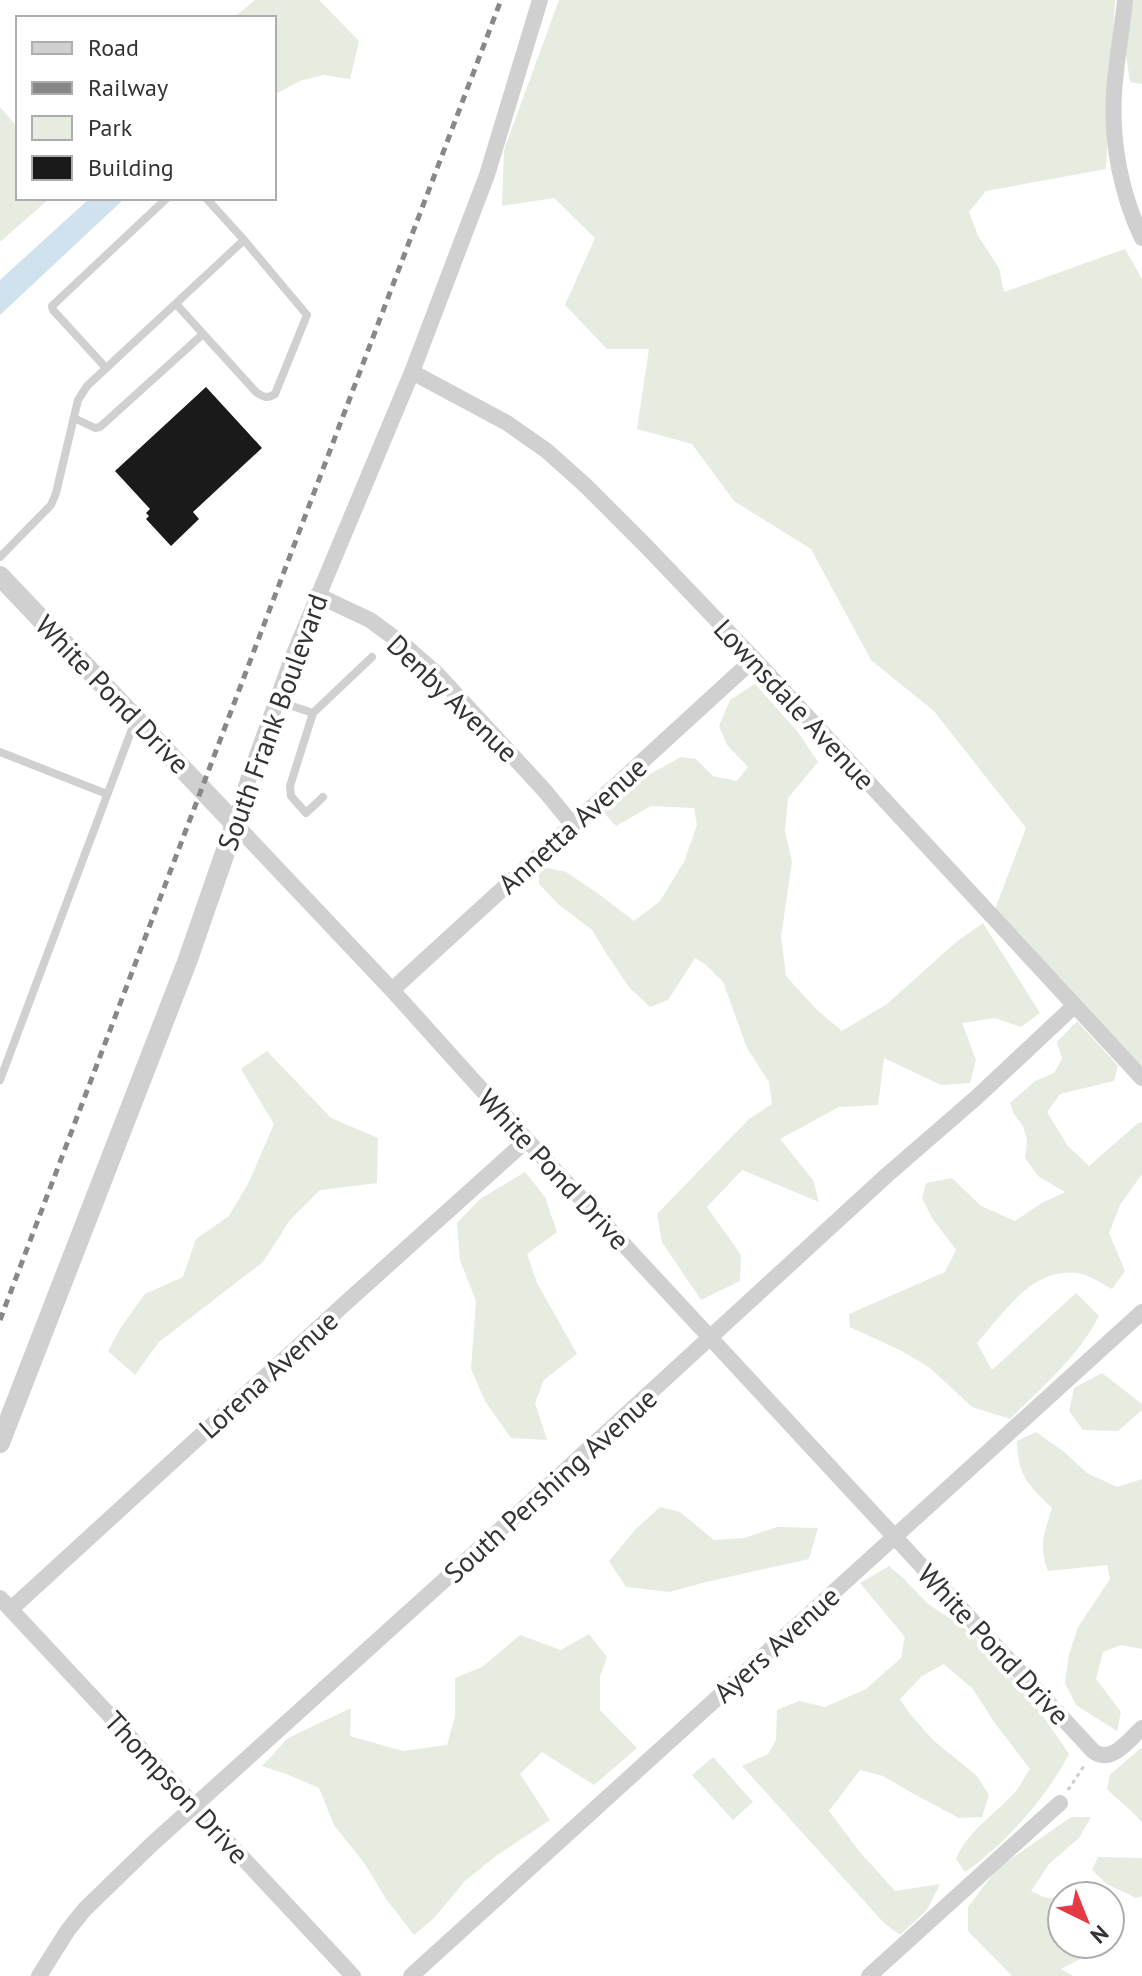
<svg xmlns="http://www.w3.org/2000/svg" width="1142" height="1976" viewBox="0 0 1142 1976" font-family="'PT Sans',sans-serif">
	<rect width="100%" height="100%" fill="#fff"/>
	<path fill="#e6ecdf" d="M255,0H319L359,41L350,79L323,75L300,81L274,95V18H233Z
		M559,0H1115L1106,169L986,191L969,212L978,236L999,268L1004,292L1125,249L1142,279V1066L995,909L1026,828L934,711L871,660L811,549L734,501L692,444L637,429L649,349H607L565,305L595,238L554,198L502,206L504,150Z
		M1133,0H1142V84L1130,82L1125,48Z
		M0,107L18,128V198H50L0,242Z
		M755,684L797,731L818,762L788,798L785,831L792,862L781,937L786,976L816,1009L842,1031L887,1004L955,943L983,923L1040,1013L1021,1027L995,1018L962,1023L976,1060L970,1083L941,1085L884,1058L878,1105L839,1107L780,1139L813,1180L819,1202L742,1170L707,1207L741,1255L740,1281L701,1300L662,1242L657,1214L749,1119L772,1104L769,1082L747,1048L723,982L706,965L695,958L668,1000L650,1007L629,987L608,956L592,930L559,905L539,884V866L566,872L600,895L634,921L660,901L684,862L697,825L694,808L651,806L616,826L603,812L641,779L681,757L696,759L713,776L737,781L748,767L727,745L719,726L730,700Z
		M1077,1021L1118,1066L1114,1081L1060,1094L1047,1112L1067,1145L1089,1166L1137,1124L1142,1122V1174L1120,1205L1109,1233L1125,1271L1112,1289C1102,1284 1089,1274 1077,1273C1031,1268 1004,1313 977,1343L992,1370L1076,1293L1099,1316C1078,1357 1042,1387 1010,1419L972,1407L930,1368L902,1351L850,1327L849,1314L945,1272L956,1250L932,1218L922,1198L926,1183L952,1178L981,1206L1015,1221L1042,1203L1065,1192L1038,1176L1025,1158L1027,1140L1023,1126L1014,1114L1010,1103L1035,1081L1054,1073L1062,1059L1057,1042Z
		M267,1051L331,1118L378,1138L377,1183L320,1190L290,1220L263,1262L159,1342L135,1375L108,1351L121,1327L145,1294L183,1277L196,1239L229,1216L249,1182L274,1124L241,1069Z
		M525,1172L545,1197L557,1232L527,1254L537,1283L577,1354L544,1380L535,1403L547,1440L511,1438L485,1401L471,1369L476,1301L460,1260L457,1223L480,1199Z
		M1102,1373L1142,1404V1410L1118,1431L1083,1430L1069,1411L1074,1388Z
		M1036,1432L1063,1451L1087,1473L1117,1487L1142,1479V1649L1121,1645L1103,1652L1096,1679L1121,1712L1117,1731L1076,1705L1065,1683L1069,1654L1078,1627L1110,1579L1107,1565L1048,1571C1038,1544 1044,1535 1052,1508C1028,1484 1018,1477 1017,1441Z
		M660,1507L680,1512L714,1540L744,1538L777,1527L818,1528L809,1559L706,1582L670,1592L626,1587L609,1561L635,1530Z
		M889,1566L904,1579L928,1604L963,1627L992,1654L1027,1693L1069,1754C1048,1795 1003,1847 965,1872L956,1859C968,1830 996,1814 1016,1791C1021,1785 1025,1776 1030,1769L994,1722L973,1689L944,1664L922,1676L900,1699L910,1714L934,1741L976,1775L989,1795L982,1817L959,1818L912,1793L883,1776L860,1770L829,1811L859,1851L895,1891L940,1884L927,1910L900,1935L884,1923L742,1766L768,1754L776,1740L777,1710L799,1701L825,1707L866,1689L901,1658L905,1637L860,1583Z
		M589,1634L607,1657L600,1676V1710L637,1748L594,1785L542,1752L520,1774L550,1820L496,1856L465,1881L434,1918L414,1935L386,1899L365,1864L334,1825L319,1788L289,1775L262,1766L288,1738L351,1708L350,1736L403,1751L447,1745L455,1716V1678L482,1667L520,1635L561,1650Z
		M1142,1747V1823C1133,1810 1118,1801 1107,1789L1110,1775Z
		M713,1757L753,1802L733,1820L692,1775Z
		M1071,1817H1091L1079,1838L1049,1864L1031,1891L1046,1898L1062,1897V1944H1109L1061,1969L1073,1976H1012L968,1931V1907L998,1868Z
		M1098,1857L1142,1858V1896L1136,1898L1107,1884L1092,1870Z"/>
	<path fill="#cfe2ee" d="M90,198H125L0,315V280Z"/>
	<path fill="#1a1a1a" d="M206,387L262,448L193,512L199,519L171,546L146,519L149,516L146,513L150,509L115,471Z"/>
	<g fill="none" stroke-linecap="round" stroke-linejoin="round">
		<path stroke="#cdcdcd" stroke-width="3" stroke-dasharray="4 4" stroke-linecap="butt" d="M1068,1790L1084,1766"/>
		<path stroke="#d0d0d0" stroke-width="8" d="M206,198L244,240
			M106,368L53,310L52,306L167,198
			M74,418L95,428L100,427L203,334
			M0,557L51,505L56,493L78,400L87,386L244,240L307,315L275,394C267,399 263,397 256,392L176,304
			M277,701L313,713
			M0,752L107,794
			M323,797L306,813L291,796L290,786L313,713L372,657
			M0,1080L135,721"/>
		<path stroke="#d0d0d0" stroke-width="16" d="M540,0L487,175L412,372L293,656L248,780L235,824L392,990L527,1140L1093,1751C1111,1765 1129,1740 1142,1728
			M1125,0C1122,31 1116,62 1114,93C1111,142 1121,194 1142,238
			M412,372L507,423L547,451L586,486L646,546L754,659L1142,1078
			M317,595L370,620L404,645L437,674L545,791L572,824
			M392,990L754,659
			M0,1598L353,1976
			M11,1609L350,1299L527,1140
			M39,1976L68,1930L85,1909L151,1845L533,1500L887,1175L977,1097L1074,1006
			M411,1976L1142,1312
			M869,1976L1060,1803"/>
		<path stroke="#d0d0d0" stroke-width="20" d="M0,576L235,824L187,962L0,1443"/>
		<path stroke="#888" stroke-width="5" stroke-dasharray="8 6" stroke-linecap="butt" d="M0,1320L501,0"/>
	</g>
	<g text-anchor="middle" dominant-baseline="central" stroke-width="8" stroke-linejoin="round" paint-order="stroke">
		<g font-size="28" fill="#333" stroke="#fff">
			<text transform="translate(113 694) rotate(46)">White Pond Drive</text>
			<text transform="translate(453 698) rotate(44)">Denby Avenue</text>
			<text transform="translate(795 704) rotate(47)">Lownsdale Avenue</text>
			<text transform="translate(272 722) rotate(-70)">South Frank Boulevard</text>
			<text transform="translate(572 825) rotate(-42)">Annetta Avenue</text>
			<text transform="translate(554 1169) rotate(47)">White Pond Drive</text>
			<text transform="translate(268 1374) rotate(-42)">Lorena Avenue</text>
			<text transform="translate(550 1485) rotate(-42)">South Pershing Avenue</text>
			<text transform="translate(776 1644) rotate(-42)">Ayers Avenue</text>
			<text transform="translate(994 1644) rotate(47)">White Pond Drive</text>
			<text transform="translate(177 1787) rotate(47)">Thompson Drive</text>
		</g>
	</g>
	<rect x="16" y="16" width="260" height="184" fill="#ffffff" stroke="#adadad" stroke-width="2"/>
	<rect x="32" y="42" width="40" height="12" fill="#d0d0d0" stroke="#adadad" stroke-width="2"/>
	<text x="88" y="56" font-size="24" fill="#333333">Road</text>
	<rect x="32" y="82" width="40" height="12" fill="#888888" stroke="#adadad" stroke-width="2"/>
	<text x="88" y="96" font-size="24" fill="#333333">Railway</text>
	<rect x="32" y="116" width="40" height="24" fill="#e6ecdf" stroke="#adadad" stroke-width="2"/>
	<text x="88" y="136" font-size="24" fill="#333333">Park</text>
	<rect x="32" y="156" width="40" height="24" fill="#1a1a1a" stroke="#adadad" stroke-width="2"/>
	<text x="88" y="176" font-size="24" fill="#333333">Building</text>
	<g transform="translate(1086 1920) rotate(137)"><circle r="38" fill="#ffffff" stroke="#adadad" stroke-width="2"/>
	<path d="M0-6L14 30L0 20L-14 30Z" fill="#e63946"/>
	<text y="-12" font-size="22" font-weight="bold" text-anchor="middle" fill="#333333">N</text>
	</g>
</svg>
